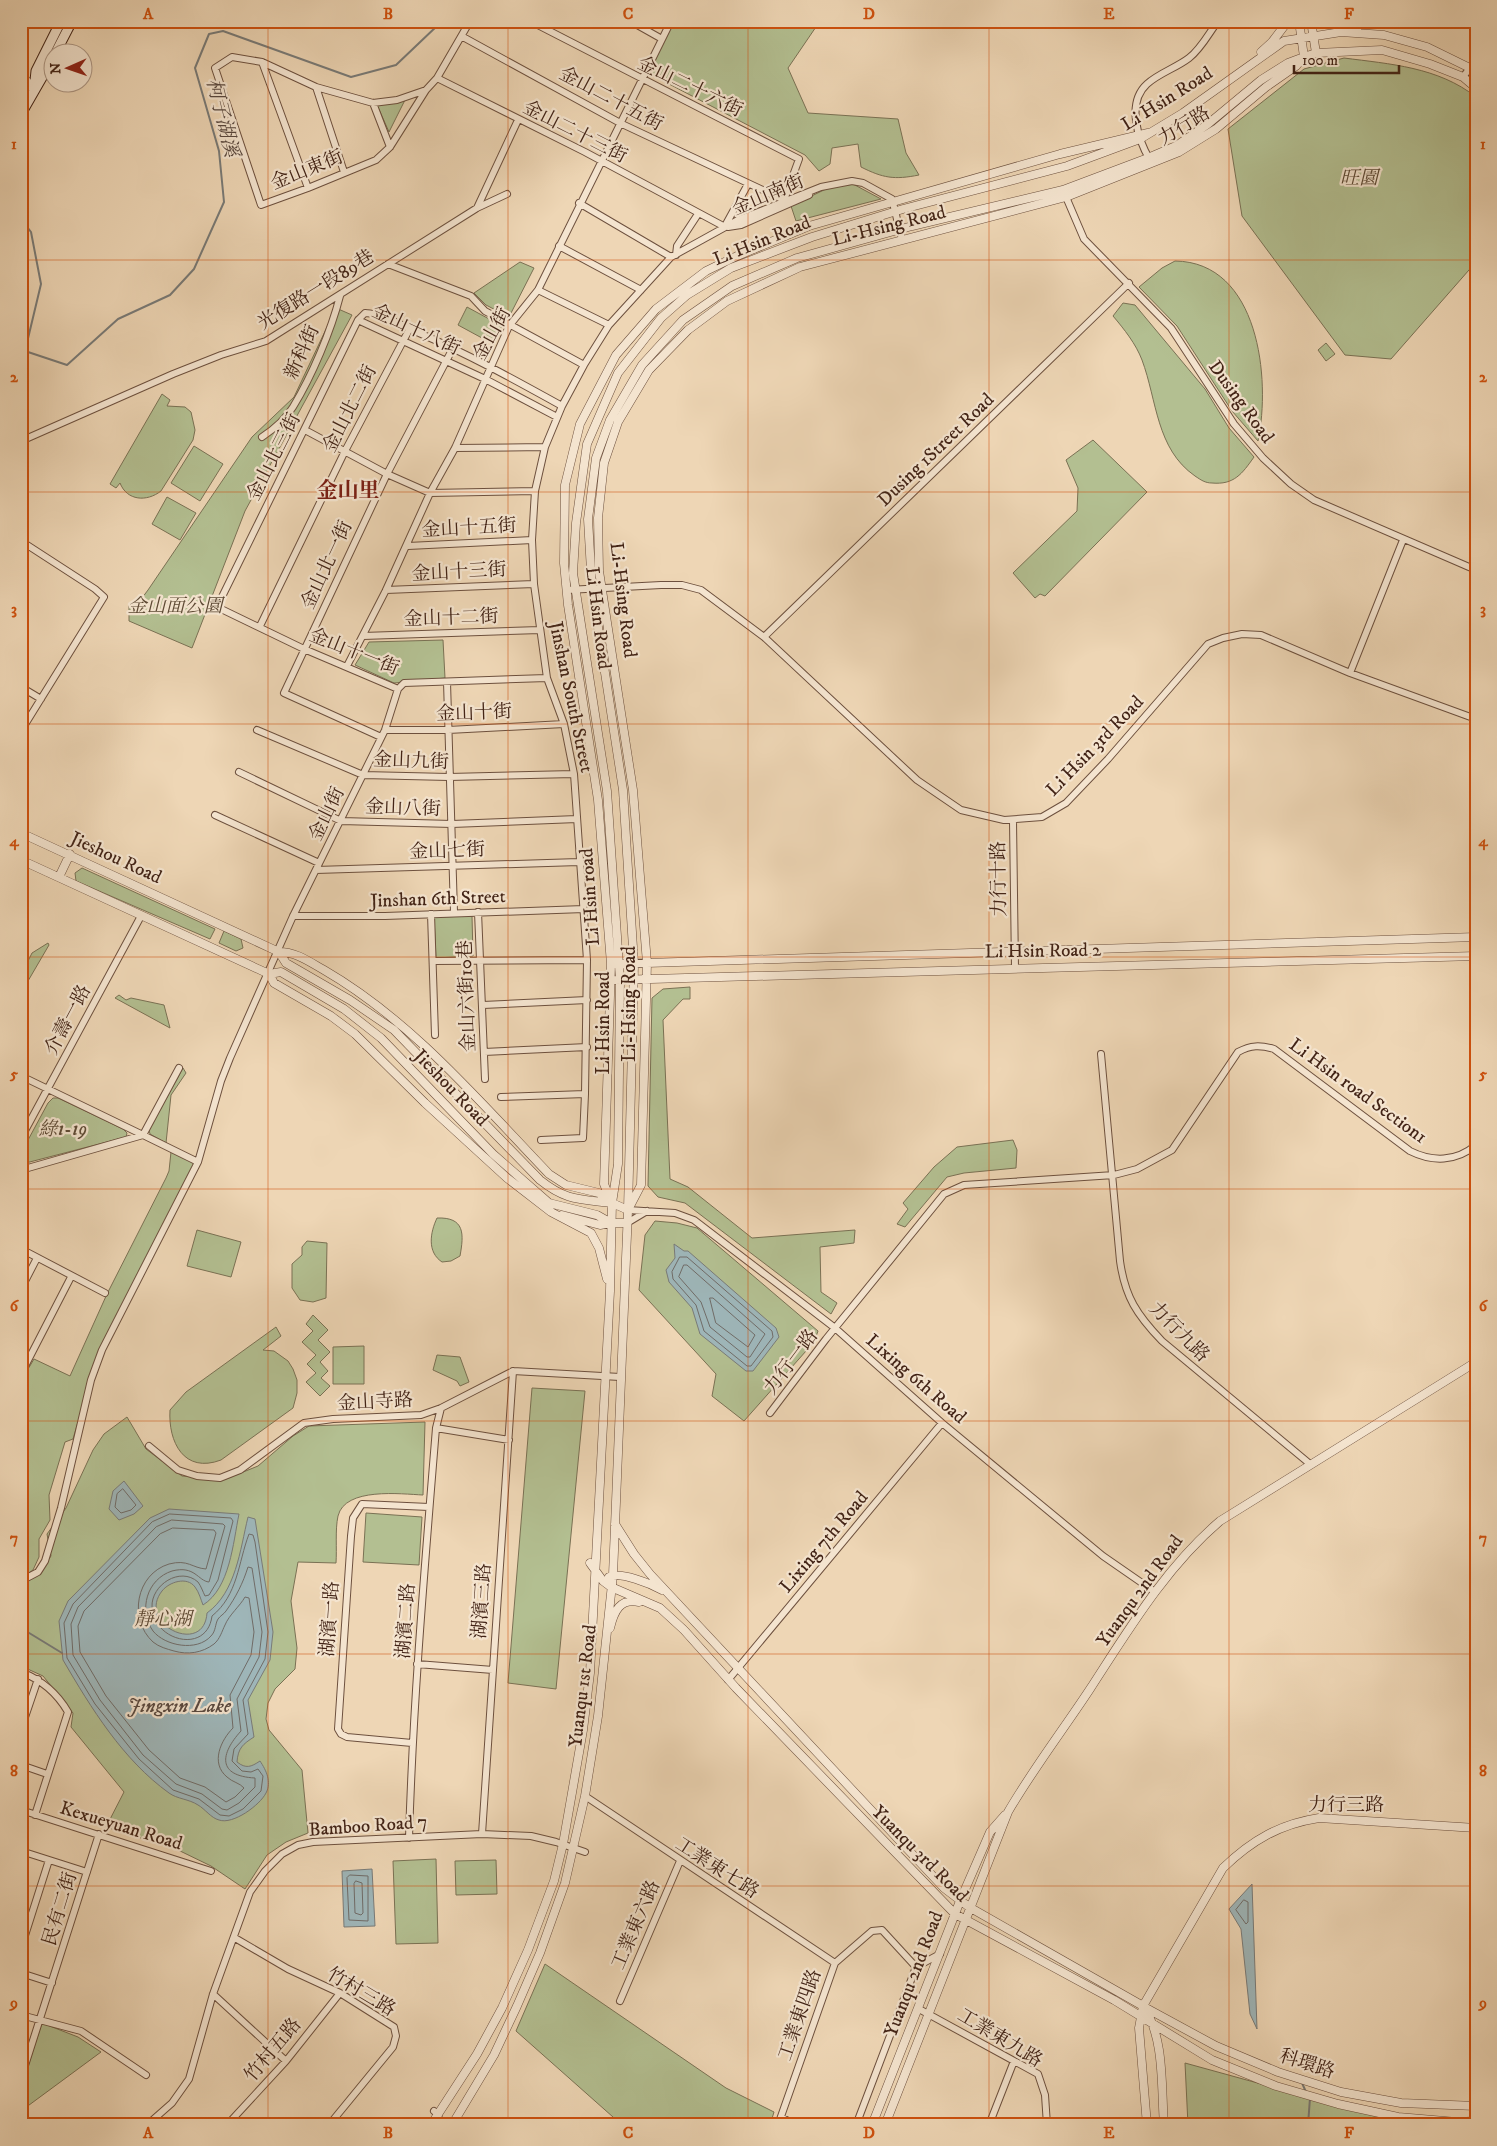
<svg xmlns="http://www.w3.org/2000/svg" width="1497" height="2146" viewBox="0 0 1497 2146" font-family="'IM FELL DW Pica','Noto Serif TC',serif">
	<rect width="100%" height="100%" fill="#eed6b5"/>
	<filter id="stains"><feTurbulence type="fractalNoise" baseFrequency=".004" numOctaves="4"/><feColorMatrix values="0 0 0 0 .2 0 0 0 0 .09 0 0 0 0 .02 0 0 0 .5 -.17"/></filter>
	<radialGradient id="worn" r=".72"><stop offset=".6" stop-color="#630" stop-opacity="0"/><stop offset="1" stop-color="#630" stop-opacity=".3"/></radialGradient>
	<path fill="#b3bf91" stroke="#7a7154" d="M671,21H820L788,68L808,113L898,119L906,153L919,175C894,180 883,178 861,167L858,144L832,148L830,164L819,171L805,155L648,73Z
		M1344,58C1390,64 1438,67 1476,97V262L1391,359L1345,355L1242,216L1228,129L1304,69Z
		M405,100L389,132L377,105Z
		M853,184L881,199L796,221L791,206L828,188Z
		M1175,261C1259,262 1271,379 1258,441L1232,411L1177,326L1139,287L1162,268Z
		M520,262L534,268L509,317L486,305L474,293Z
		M1123,303L1135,305L1205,389L1229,428L1254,457C1242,474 1234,485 1212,483C1205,483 1201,480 1195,476C1156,449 1157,400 1142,360C1136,344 1124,329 1113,316Z
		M467,307L502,326L493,344L458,325Z
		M336,308L352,315L245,511L192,648L129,621V603L136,606L148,590L252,437L294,397Z
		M1326,343L1335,354L1326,361L1318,350Z
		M162,394L170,400L167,406L185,407L191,412L195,430L193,440L161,491C147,502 127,501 120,483L116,488L110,484Z
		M1093,440L1147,492L1045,596L1040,594L1035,598L1013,573L1077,511L1078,488L1066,460Z
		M194,446L223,464L200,501L171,483Z
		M167,497L196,513L180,540L152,524Z
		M443,640L445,678L394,683L355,665L369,642Z
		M82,868L215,929L210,939L76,881L75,873Z
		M472,916L473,956L436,958L434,917Z
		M224,931L241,939L243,948L236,951L219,943Z
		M48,943L49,945L21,993V975L32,953Z
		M690,987V999H683L663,1020L670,1179L688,1187L752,1238L855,1230L854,1243L820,1247L821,1292L837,1303L831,1314L685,1203L658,1197L648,1186L652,998L663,989Z
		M119,995L126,1000L131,998L164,1005L170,1028L115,998Z
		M183,1068L186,1073L171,1095L166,1143L150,1134L149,1130Z
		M53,1098H58L123,1129L127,1133L126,1137L22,1164L21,1153L48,1103Z
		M1013,1140L1017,1150L1016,1168L964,1173L947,1177L905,1227L897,1224L908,1209L903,1203L934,1167L957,1147Z
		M171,1152L195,1163C149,1252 100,1342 73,1439L65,1442L49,1495L50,1520L39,1539V1557L33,1570L21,1578V1381L34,1359L70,1376L107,1294L166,1178L169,1171Z
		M437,1218C465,1217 464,1234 460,1256L451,1261L442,1262C427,1252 430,1233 437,1218Z
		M655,1221L677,1223L697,1228L818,1331L814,1342L744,1421L712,1396L716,1374L639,1290L645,1235Z
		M197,1230L241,1242L231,1277L187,1266Z
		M307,1241L327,1243L326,1298L313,1302L300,1300L292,1288V1264L302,1255V1247Z
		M313,1315L328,1330L318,1340L330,1352L320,1362L328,1371L321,1378L330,1386L320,1396L306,1382L316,1373L307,1364L316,1355L302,1342L313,1331L306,1324Z
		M276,1327L281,1336L263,1350L274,1351L288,1361L293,1369L297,1380V1393L293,1408L221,1460C184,1474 168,1442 170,1410L186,1392Z
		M364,1346V1384H333V1347Z
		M437,1355L460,1357L469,1382L460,1386L457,1381L433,1370Z
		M532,1388L585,1391L556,1689L508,1683Z
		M127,1417L146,1449L182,1476L226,1479L258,1466L293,1436L309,1426L425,1422L423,1495C401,1494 345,1487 338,1516C335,1530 337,1548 336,1563L298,1562L291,1601L297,1648L295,1669L275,1689L268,1703L266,1719L269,1730L302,1770L308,1833L286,1842L267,1855L245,1889L211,1866L176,1849L106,1827L124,1792L71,1727L73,1713L43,1676L21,1666V1587L41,1570L51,1556L47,1534L66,1508L93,1450L104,1434Z
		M366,1513L422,1517L419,1565L363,1562Z
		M436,1859L438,1943L396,1944L393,1861Z
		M496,1860L497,1894L456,1895L455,1861Z
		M545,1964L726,2088L774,2112L770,2125H622L516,2031Z
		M42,2023L78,2037L101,2052L21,2111V2087Z
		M1185,2063L1410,2125H1188Z"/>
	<path fill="#9eb6b9" stroke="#797b78" d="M674,1244L684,1251H688L776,1328L779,1337L753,1371H746L700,1334L692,1308L669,1282L666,1270L675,1258Z
		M124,1481L143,1506L134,1514L119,1520L109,1509L113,1491Z
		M169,1509L239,1514C233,1543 230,1588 203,1605C201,1600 199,1592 195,1587C187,1576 169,1582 162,1591C136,1624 204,1657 207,1613C236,1592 240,1550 248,1517L255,1519L273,1632L270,1660L248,1700L254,1737C243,1744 238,1748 237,1762C246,1769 251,1767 260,1761C266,1770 272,1782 266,1793C260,1805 233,1825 219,1820C211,1818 205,1809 198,1805C189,1799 177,1799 169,1793C123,1760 91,1708 63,1660L59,1621L68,1601L150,1518Z
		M372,1869L375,1926L344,1927L342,1871Z
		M1252,1884L1257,2029L1250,2014L1241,1929L1229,1909Z"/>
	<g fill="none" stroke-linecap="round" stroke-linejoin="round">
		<path stroke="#706c68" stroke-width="1" d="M680,1257H687L772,1331L773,1337L751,1366H747L704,1331L696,1305L673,1279L672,1272Z
			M684,1265H687L765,1334L750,1357H747L710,1327L701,1302L679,1277Z
			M710,1298H713L755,1335L748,1347L716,1323Z
			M123,1489L136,1505L131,1510L121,1513L115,1507L117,1494Z
			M170,1514L231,1518L233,1521L218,1580L209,1595L205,1596C203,1592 201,1586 198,1582C180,1566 151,1585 152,1607C153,1641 207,1655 212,1616C238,1595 238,1563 249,1534L253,1535L255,1542L268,1632L265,1659L243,1700L248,1734L234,1749L232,1761L242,1771L251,1772L258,1769L263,1776L261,1791L243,1809L229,1816L220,1815L199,1799L173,1790L139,1759L95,1704L67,1658L64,1623L73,1604L152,1522Z
			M172,1520L223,1524L225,1526L209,1582C198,1581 195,1565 172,1571C147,1579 138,1610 153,1631C165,1646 197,1652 211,1636C216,1631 215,1624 218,1619C220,1616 224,1614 226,1611C236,1597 243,1583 248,1567L252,1568L262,1632L259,1657L237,1699L241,1731C220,1754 217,1776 255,1778V1787L239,1803L227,1810L222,1809L202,1794L176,1784L143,1755L100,1700L73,1655L71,1624L78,1607L156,1527Z
			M173,1528L214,1530L216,1533L206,1569C192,1568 188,1559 169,1564C136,1574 128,1619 153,1642C159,1647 167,1649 174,1651C188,1655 202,1653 214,1644C220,1639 222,1631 225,1625C229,1615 240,1606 245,1597L249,1598L254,1632L251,1655L230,1695L233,1728C221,1740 210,1763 227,1777C232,1782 240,1783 244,1788L235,1797L226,1802L205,1787L180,1778L149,1750L106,1696L80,1652L78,1626L84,1611L160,1534Z
			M350,1875L368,1876V1921L349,1920L347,1878Z
			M356,1881L362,1883L363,1913L361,1915L355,1913L354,1884Z
			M1244,1900L1248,1902V1922L1246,1924L1236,1910Z"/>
		<path stroke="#797b78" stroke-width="2" d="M21,219L31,232L41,284L25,351L67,365L118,319L170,295L194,269L224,202L219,151L195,68L209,34L223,31L351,77L396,65L438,25V21
			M21,1628L62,1653
			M1302,2083L1306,2092
			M1308,2125L1310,2098"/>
		<g stroke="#6d503e" stroke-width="8">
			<path id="minor" d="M530,21L799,159L784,200
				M630,21L662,39
				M463,37L622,124L784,200
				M262,62L308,188
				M1463,77L1476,60
				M437,78L585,152L725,227
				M316,87L344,172
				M426,90L390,147L376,160L308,188L261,205L215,68L232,57L262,62L316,87L373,103L397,100L426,90L437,78L470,21
				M373,103L390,147
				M1150,160C1138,140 1126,103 1147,84C1159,73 1176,68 1189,58C1201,49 1209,33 1218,21
				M1066,197L1084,239L1171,328L1234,424L1263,458L1291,484L1314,500L1476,570
				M579,203L671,257
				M477,208L518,120
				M725,226L748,184
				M728,227L741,225L809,195
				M559,246L641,290
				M676,255L677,246L698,214
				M388,264L471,296L485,311L584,365
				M538,290L609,325
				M358,320L485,379L557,417
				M305,430L387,474L430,493L535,491
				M262,437C274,429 285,420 293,407C312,376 331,331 340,296
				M21,441L173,374L221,355L266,341L477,208L507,194
				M455,448L545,447
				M21,541L95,589L104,597L21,731
				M408,546L532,540
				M21,555L27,545
				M386,590L534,584
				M567,590L661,585H682L701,590L764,637L917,780L961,810L1004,820L1042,817L1066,803L1108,759L1208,644L1223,638L1242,634L1261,635L1350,673L1476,719
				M260,626L345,451L410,328
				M363,636L540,630
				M764,637L1129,283
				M347,666L386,590L430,493L455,448L509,326L538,290L671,21
				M1350,673L1403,540
				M447,682L454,912
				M21,687L41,699
				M398,689L304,649L217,607L358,320L365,313C383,314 402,325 419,333C468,354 515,380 562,406
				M398,689L404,683L547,678
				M257,730L363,775L449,777L574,774
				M385,730H448L564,724
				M381,737L284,693L387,474L453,348
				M1476,753L1473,839L1476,880
				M239,772L341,821L452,824L577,819
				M215,815L319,863
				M1013,821L1015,968
				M316,870L579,862
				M478,912L485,1079
				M431,914L435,1035
				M293,916H385L584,909
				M434,961L587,960
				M483,1005L587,1000
				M484,1052L587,1047
				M1101,1054L1120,1261C1125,1297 1137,1315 1162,1341L1310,1464
				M21,1076L143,1135L179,1068
				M585,1094L587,960L574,774L564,724L547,678L534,584L532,540L535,491L545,447L562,406L584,365L609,325L671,257L738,220L821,187L852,181L863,183L892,199L902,239
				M501,1097L585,1094L583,1138L541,1140
				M21,1138L141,916
				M21,1170L143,1135L198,1162
				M628,1210L675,1213L694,1220L835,1328L942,1423L1103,1556L1155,1592
				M627,1223L647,1211
				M21,1249L105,1293
				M21,1289L37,1258
				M21,1374L71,1277
				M770,1413L826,1339L944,1194L964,1185L1114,1175L1137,1169L1172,1150L1238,1052C1251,1045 1260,1045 1274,1049L1410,1151C1432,1162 1456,1162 1476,1145
				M436,1428L509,1440
				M149,1446L178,1470L197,1476L220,1478L240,1470L304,1423L333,1419L421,1415L441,1408L513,1371L620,1377
				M21,1581L38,1572L45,1561L61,1508L91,1380L102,1350L198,1162L221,1081L230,1058L293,916L385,730L398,689
				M417,1664L493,1670
				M21,1672C42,1680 57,1693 68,1712L35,1815
				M728,1680L942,1423
				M21,1729L38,1679
				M412,1743L347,1737L341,1734L338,1729L351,1536L353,1518L362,1504L429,1507
				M21,1765L47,1774
				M585,1796L835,1963
				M21,1810L211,1871
				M482,1834L513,1371
				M409,1838C413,1701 425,1564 436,1428L441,1408
				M21,1851L87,1872
				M235,1938L288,1969L340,1993L394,2027L396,2036L393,2047L329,2125
				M21,1948L49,1860
				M21,1973L52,1983
				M213,1994L286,2061
				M620,2001L680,1861
				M919,2009L1038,2074L1045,2095L1047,2125
				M21,2015L81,2031L146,2075
				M21,2078L99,1834
				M434,2111L438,2114L440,2125
				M781,2117L795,2125
				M858,2120L916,1967L940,1954
				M147,2125L172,2103L189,2079L213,1994L250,1892L265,1871L282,1854L298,1845L313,1842L482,1834L531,1836L556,1842L585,1852
				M227,2125L286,2061L340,1993
				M778,2125L835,1963L872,1931L882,1930L916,1967
				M989,2125L1014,2061"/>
		</g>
		<g stroke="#6d503e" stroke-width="9">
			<path id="tertiary" d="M1299,21L1304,57
				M1311,21L1316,53
				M1338,21L1357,30
				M1261,52L1272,42L1288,21
				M21,74L34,90
				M21,833L279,952C296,952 308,961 324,970C412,1021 479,1101 549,1174L566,1185L599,1193L612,1203L628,1210
				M21,860L269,974L281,972L344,1009L381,1038L493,1154L549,1203L597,1215L611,1223H627
				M59,877L70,854
				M279,952L286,963L350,1000L394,1030L540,1180C566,1201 580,1199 612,1203
				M616,964L1476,937
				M269,974L274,983L331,1016L355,1034L425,1103L507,1178L551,1212L591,1233L599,1248L607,1279
				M616,980L1476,956
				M611,1201L604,1184L611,964L598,800L568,605L564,563L565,485L580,424L616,355L656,309L706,271L737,256L809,226L1060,154L1148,133
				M629,1208L641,1185L647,963L633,790L599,571L598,518L604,463L618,422L649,370L688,330L727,301L800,267L1066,197L1179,152L1216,129L1266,87L1296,66L1303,58
				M562,1215L600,1225L611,1223
				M615,1524L634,1554L650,1574L944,1888L969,1907L1143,2006C1165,2037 1161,2087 1164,2125
				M590,1563L603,1581L611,1587L660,1608L684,1630L736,1688L955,1914L1114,2000L1212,2060L1276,2086L1338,2104L1398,2117L1457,2122L1476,2121
				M609,1577C620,1571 651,1584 662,1590
				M610,1628C614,1611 620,1598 639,1602
				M1146,2008L1216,2046L1278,2072L1341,2092L1401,2103L1476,2106
				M431,2125L477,2054L502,2008L528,1950L554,1881L563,1844L583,1730L590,1673L610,1291L612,1203L618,1164L620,980L607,791L573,573L576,523L587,444L618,373L661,318L687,295L731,268L812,237L903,209L1067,166L1140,139L1183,113L1284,41L1341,32L1384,35L1427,47L1476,71
				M452,2125L494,2055L517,2006L540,1953L565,1883L585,1796L598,1716L613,1575L628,1210L634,964L623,790L592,588L588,519L596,458L610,420L642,365L683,320L732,286L797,258L912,226L1063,190L1148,158L1176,146L1208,124L1261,80L1288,63L1304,57L1316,53L1382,50L1430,64L1463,77L1476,88
				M872,2125L960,1901L990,1832L1005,1815
				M885,2125L1008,1812C1033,1769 1063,1730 1090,1689C1129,1629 1166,1567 1220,1521L1476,1362
				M1147,2125L1139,2028L1143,2006L1223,1868C1252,1840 1280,1824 1319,1818L1476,1828"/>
		</g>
		<g stroke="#422316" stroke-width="11">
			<path id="secondary" d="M56,52L72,21
				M34,90L36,71L61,21
				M21,114L52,60"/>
		</g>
		<use href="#minor" stroke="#f4e4cf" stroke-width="6"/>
		<use href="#tertiary" stroke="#f4e4cf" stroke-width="8"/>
		<use href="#secondary" stroke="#f4e4cf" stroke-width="9"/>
	</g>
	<path fill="none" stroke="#cf510e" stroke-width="1" stroke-opacity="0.55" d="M268,21V2125M508,21V2125M748,21V2125M989,21V2125M1229,21V2125M21,260H1476M21,492H1476M21,724H1476M21,957H1476M21,1189H1476M21,1421H1476M21,1654H1476M21,1886H1476"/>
	<g text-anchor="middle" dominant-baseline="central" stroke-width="4.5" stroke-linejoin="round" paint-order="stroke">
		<g font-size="19" fill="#422316" stroke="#f4e4cf">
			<text transform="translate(690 87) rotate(26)">金山二十六街</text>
			<text transform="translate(611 99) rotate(28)">金山二十五街</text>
			<text transform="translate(1167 99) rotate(-32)">Li Hsin Road</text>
			<text transform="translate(1184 126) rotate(-31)">力行路</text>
			<text transform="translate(575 132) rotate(27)">金山二十三街</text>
			<text transform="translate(307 170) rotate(-22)">金山東街</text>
			<text transform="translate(768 195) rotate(-23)">金山南街</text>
			<text transform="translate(889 226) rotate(-14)">Li-Hsing Road</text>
			<text transform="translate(762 241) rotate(-22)">Li Hsin Road</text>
			<text transform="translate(316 290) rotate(-32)">光復路一段89巷</text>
			<text transform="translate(416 330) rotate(25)">金山十八街</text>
			<text transform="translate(492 334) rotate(-61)">金山街</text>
			<text transform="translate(302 352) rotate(-65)">新科街</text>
			<text transform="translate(1241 402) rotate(54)">Dusing Road</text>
			<text transform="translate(350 409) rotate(-63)">金山北二街</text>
			<text transform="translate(936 450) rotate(-44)">Dusing 1Street Road</text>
			<text transform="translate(274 457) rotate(-63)">金山北三街</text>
			<text transform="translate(469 528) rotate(-3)">金山十五街</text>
			<text transform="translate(327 565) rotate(-65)">金山北一街</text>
			<text transform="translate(459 572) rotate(-3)">金山十三街</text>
			<text transform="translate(623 600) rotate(83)">Li-Hsing Road</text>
			<text transform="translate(451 618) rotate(-2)">金山十二街</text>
			<text transform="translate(598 618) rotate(83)">Li Hsin Road</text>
			<text transform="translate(354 652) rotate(22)">金山十一街</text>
			<text transform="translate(571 697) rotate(78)">Jinshan South Street</text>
			<text transform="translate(474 713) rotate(-2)">金山十街</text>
			<text transform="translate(1095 746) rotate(-46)">Li Hsin 3rd Road</text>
			<text transform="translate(411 761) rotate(2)">金山九街</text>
			<text transform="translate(403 808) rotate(2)">金山八街</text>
			<text transform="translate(327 814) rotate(-64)">金山街</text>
			<text transform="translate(447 851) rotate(-2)">金山七街</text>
			<text transform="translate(116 858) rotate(25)">Jieshou Road</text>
			<text transform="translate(999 879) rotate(-91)">力行十路</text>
			<text transform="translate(590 897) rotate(-94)">Li Hsin road</text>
			<text transform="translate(438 899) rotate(-2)">Jinshan 6th Street</text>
			<text transform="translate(1043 951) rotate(-1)">Li Hsin Road 2</text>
			<text transform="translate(467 996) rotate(-92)">金山六街10巷</text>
			<text transform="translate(629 1004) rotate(-90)">Li-Hsing Road</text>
			<text transform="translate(68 1020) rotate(-62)">介壽一路</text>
			<text transform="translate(603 1023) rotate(-90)">Li Hsin Road</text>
			<text transform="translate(451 1088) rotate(46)">Jieshou Road</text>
			<text transform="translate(1358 1091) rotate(36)">Li Hsin road Section1</text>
			<text transform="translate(1179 1332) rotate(45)">力行九路</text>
			<text transform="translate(791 1362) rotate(-53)">力行一路</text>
			<text transform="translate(916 1379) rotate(41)">Lixing 6th Road</text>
			<text transform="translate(375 1402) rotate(-3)">金山寺路</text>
			<text transform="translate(824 1542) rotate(-50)">Lixing 7th Road</text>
			<text transform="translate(1140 1591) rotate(-54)">Yuanqu 2nd Road</text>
			<text transform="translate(482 1601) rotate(-86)">湖濱三路</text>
			<text transform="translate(330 1619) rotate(-86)">湖濱一路</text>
			<text transform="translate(406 1621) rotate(-86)">湖濱二路</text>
			<text transform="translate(583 1686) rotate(-83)">Yuanqu 1st Road</text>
			<text x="1346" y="1805">力行三路</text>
			<text transform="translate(121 1826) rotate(17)">Kexueyuan Road</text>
			<text transform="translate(368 1826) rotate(-4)">Bamboo Road 7</text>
			<text transform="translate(920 1854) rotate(45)">Yuanqu 3rd Road</text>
			<text transform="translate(717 1868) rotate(33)">工業東七路</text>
			<text transform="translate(60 1909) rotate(-73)">民有二街</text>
			<text transform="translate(636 1925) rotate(-67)">工業東六路</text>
			<text transform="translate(914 1974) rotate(-69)">Yuanqu 2nd Road</text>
			<text transform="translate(361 1992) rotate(31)">竹村三路</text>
			<text transform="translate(800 2015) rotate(-71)">工業東四路</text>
			<text transform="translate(1000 2038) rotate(31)">工業東九路</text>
			<text transform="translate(273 2050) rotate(-50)">竹村五路</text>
			<text transform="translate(1307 2064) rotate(18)">科環路</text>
		</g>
		<g font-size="19" font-style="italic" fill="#5e4a35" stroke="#f4e4cf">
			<text x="1359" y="178">旺園</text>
			<text x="175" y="606">金山面公園</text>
			<text x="63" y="1129">綠1-19</text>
			<text x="163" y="1619">靜心湖</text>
		</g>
		<g font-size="20" font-style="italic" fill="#59483f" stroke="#f4e4cf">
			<text transform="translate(222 118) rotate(76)">柯子湖溪</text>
			<text x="179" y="1706">Jingxin Lake</text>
		</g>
		<g font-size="21" font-weight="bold" fill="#7a1f14" stroke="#f4e4cf">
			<text x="348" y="491">金山里</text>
		</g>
	</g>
	<rect width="1497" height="2146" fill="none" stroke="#eed6b5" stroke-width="55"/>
	<g transform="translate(68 68) rotate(268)"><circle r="24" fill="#f4e4cf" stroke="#ad9785"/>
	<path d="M0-4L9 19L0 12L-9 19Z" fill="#8f2418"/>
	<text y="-8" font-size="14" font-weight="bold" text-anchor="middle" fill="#422316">N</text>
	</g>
	<path d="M1294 65v8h105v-8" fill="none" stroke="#422316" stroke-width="2.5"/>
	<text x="1302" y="65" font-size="15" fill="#422316" stroke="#f4e4cf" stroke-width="4" paint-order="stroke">100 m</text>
	<rect x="28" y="28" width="1442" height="2090" fill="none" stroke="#cf510e" stroke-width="2"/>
	<g font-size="16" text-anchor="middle" font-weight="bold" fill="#cf510e">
		<text x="148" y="19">A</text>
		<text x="388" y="19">B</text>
		<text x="628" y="19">C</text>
		<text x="869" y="19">D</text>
		<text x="1109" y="19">E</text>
		<text x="1349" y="19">F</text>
		<text x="14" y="149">1</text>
		<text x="1483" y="149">1</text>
		<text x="14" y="382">2</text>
		<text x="1483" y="382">2</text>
		<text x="14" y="614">3</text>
		<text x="1483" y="614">3</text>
		<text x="14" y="846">4</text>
		<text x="1483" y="846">4</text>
		<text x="14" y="1079">5</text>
		<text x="1483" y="1079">5</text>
		<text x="14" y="1311">6</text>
		<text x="1483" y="1311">6</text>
		<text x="14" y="1543">7</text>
		<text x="1483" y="1543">7</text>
		<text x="14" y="1776">8</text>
		<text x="1483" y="1776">8</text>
		<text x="14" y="2008">9</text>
		<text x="1483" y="2008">9</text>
		<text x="148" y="2138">A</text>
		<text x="388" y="2138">B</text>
		<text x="628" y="2138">C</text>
		<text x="869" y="2138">D</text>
		<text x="1109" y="2138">E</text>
		<text x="1349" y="2138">F</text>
	</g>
	<rect width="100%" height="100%" filter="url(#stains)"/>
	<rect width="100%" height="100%" fill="url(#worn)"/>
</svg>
